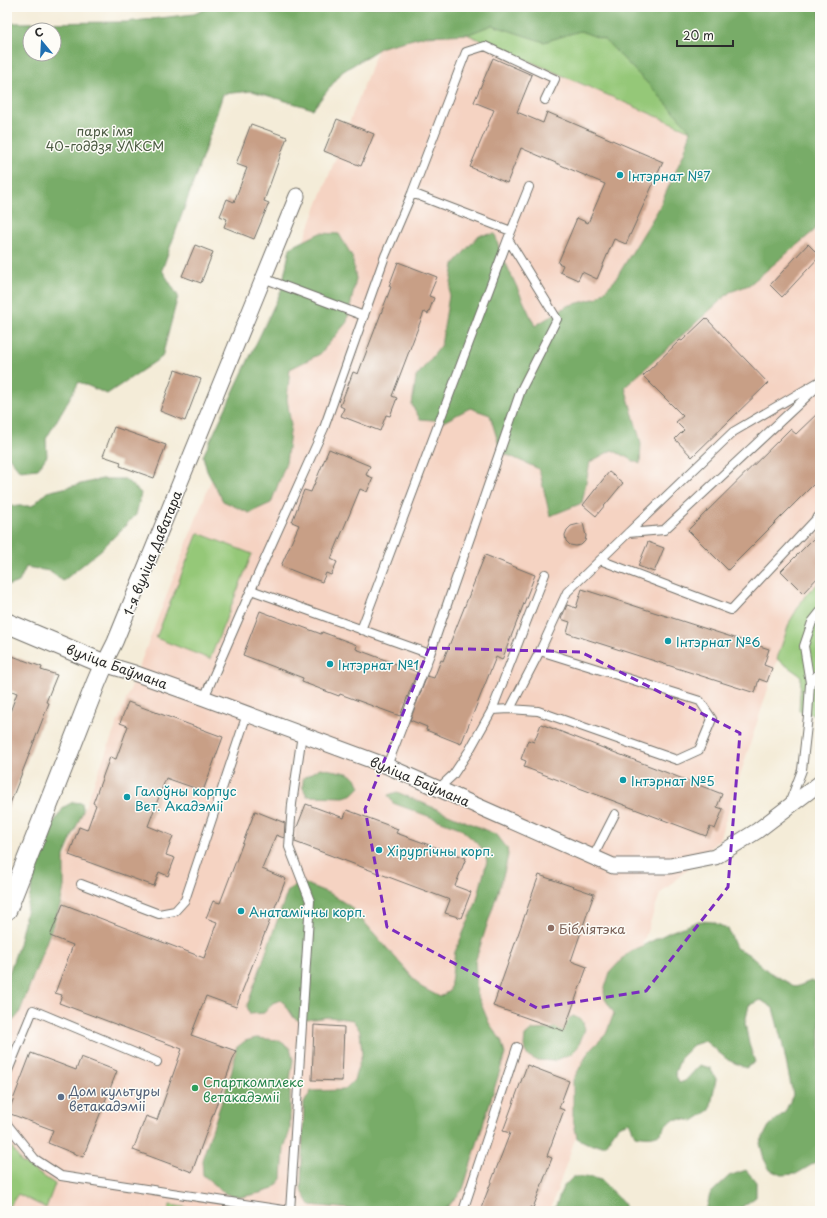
<svg xmlns="http://www.w3.org/2000/svg" width="827" height="1218" viewBox="0 0 827 1218" font-family="'Playpen Sans',sans-serif">
	<rect width="100%" height="100%" fill="#fdfcf7"/>
	<filter id="ink" filterUnits="userSpaceOnUse"><feTurbulence type="fractalNoise" baseFrequency=".025" numOctaves="2"/><feDisplacementMap in="SourceGraphic" scale="8" xChannelSelector="R" yChannelSelector="G"/><feConvolveMatrix kernelMatrix="1 2 1 2 8 2 1 2 1" color-interpolation-filters="sRGB"/></filter>
	<filter id="wash" filterUnits="userSpaceOnUse"><feTurbulence type="fractalNoise" baseFrequency=".012" numOctaves="4" result="noise"/><feDisplacementMap in="SourceGraphic" scale="16" xChannelSelector="R" yChannelSelector="G"/><feGaussianBlur stdDeviation="0.9" result="paint"/><feColorMatrix in="noise" values="0 0 0 0 0 0 0 0 0 0 0 0 0 0 0 0 0 1.4 0 .05"/><feComposite in="paint" operator="in"/></filter>
	<g filter="url(#wash)">
		<rect width="100%" height="100%" fill="#f4ecd8"/>
		<path fill="#f5d3c2" d="M394,7L469,34L820,187V581L805,596L790,621L719,840L660,894L550,1211H7V1008Z"/>
		<path fill="#95c878" stroke="#607a52" d="M404,7H820V187Z
			M198,533L252,554L210,659L156,638Z
			M820,581V710L816,715L799,711L801,676L777,659L790,621L805,596Z
			M7,1139L21,1162L55,1184L46,1208L18,1194L7,1210Z
			M170,1205L211,1211H168Z"/>
		<path fill="#78ac68" stroke="#526c4a" fill-rule="evenodd" d="M211,7H820V215L815,230L749,285L730,292L625,387L641,443L640,464L612,450L590,462L582,503L550,516L539,469L501,452L490,415L470,408L445,421L420,419L412,405L416,377L441,346L454,264L479,235L495,234L500,251L535,326L567,306L597,298L615,280L658,210L684,153L691,131L657,93L605,40L580,31L544,42L492,25L469,34L425,36L382,47L342,72L313,109L252,91L223,94L201,161L162,270L178,296L162,357L107,394L79,382L46,439L47,456L38,469L20,471L7,455V23L126,22L194,14ZM30,30H54V54H30Z
			M320,233L339,234L352,256L356,279L347,322L320,354L290,369L287,399L291,425L286,463L271,503L249,513L223,501L207,471L203,456L281,291L290,248Z
			M102,479H125L141,493L136,515L102,549L63,581L49,571L26,567L19,582L7,586V506H32L47,492Z
			M320,768L347,773L356,778L360,787L353,794L344,797L307,796L303,788V778Z
			M397,792L497,835L507,848L508,855L504,873L475,962L477,994L489,1023L501,1040L505,1054L463,1189L447,1208L438,1211H371L310,1205L301,1189L304,1103L311,1091L344,1090L354,1080L362,1054L360,1031L353,1020L328,1017L300,1021L294,1018L285,1004L280,1000L273,1003L264,1013L250,1014L247,1006L288,890L297,884H306L331,894L351,907L421,987L440,997L450,990L455,952L476,903L487,861L481,847L460,828L393,803L388,795Z
			M73,802L82,803L83,811L64,856V887L60,906L19,1014L13,1021L7,1024V979L19,944L36,868L48,831L64,807Z
			M699,921L713,922L728,929L736,948L748,954L769,972L796,987L811,981L816,983L820,988V1153L818,1161L796,1174L781,1175L770,1170L764,1159L760,1143L769,1126L785,1112L793,1095L782,1042L773,1008L761,1000L749,1005L745,1023L749,1044L755,1062L746,1068L728,1060L705,1041L693,1045L681,1057L675,1073L679,1083L685,1081L700,1065L710,1068L716,1079L710,1110L693,1121C682,1119 672,1116 665,1127C663,1130 662,1133 659,1134C651,1138 643,1136 635,1135L629,1122L618,1126L605,1145H591L577,1138L573,1118V1080L589,1051L606,1034L614,1013L605,999L604,991L610,972L628,953L670,932Z
			M573,1016L582,1020L585,1029L578,1047L571,1054L554,1061L536,1060L527,1055L524,1046L525,1036L532,1030L552,1029Z
			M256,1038L278,1040L290,1048L293,1060L290,1079V1130L284,1148L282,1179L273,1189L260,1193L241,1197L226,1194L203,1175L202,1160L232,1071L236,1048L245,1041Z
			M746,1170L756,1182V1197L742,1207L739,1211H706L710,1194L729,1176Z
			M573,1177H589L601,1180L623,1203L626,1211H554L563,1187Z"/>
		<g id="blocks">
			<path fill="#c89f86" d="M493,58L532,75L517,112L543,123L547,112L663,162L626,244L614,239L597,279L582,272L578,280L560,272L563,265L558,263L577,218L588,223L605,184L521,148L507,183L470,167L494,110L474,102Z
				M337,119L374,134L361,166L324,151Z
				M251,124L287,137L264,201L269,203L254,239L224,227L227,219L220,216L227,199L234,202L247,168L236,164Z
				M808,244L820,256L782,297L770,285Z
				M195,245L213,252L201,283L182,276Z
				M398,262L437,277L429,296L434,298L428,314L424,312L392,396L397,398L390,416L386,415L380,431L341,416L344,408L340,406L353,372L358,374L391,287L389,286Z
				M706,318L768,383L692,457L675,439L684,430L676,422L683,416L643,376L680,340L682,341Z
				M175,370L201,379L185,421L160,411Z
				M820,411V478L728,570L688,530L790,429L796,434Z
				M114,427L166,445L154,478L120,466L121,462L103,456Z
				M329,449L370,466L366,475L373,478L367,492L360,489L331,559L337,562L331,575L326,573L322,582L281,566L299,525L292,522L304,490L311,492Z
				M609,472L623,483L596,516L583,505Z
				M583,523L586,536L585,541L581,545L576,546L570,545L566,541L565,535L567,530L571,526Z
				M820,532V575L803,593L781,571Z
				M648,542L664,548L654,572L638,566Z
				M485,555L535,575L502,660L496,657L461,744L426,730L427,727L410,720L427,676L434,678L441,660L443,661Z
				M582,589L769,649L764,665L772,668L767,682L759,679L755,693L567,633L570,622L561,619L567,605L576,608Z
				M260,611L321,634L322,632L357,645L356,649L417,672L400,716L340,694L339,696L302,682L303,678L243,655Z
				M7,654L42,667L41,670L57,675L46,702L49,703L8,809L7,808V720L17,693L7,689Z
				M128,702L223,737L203,791L166,778L148,826L173,836L166,855L175,858L168,876L159,872L154,886L69,855L79,827L87,830L96,805L93,803L110,757L116,759L128,726L120,723Z
				M541,724L722,794L717,807L723,809L715,829L710,827L706,836L524,767L526,761L521,759L528,740L534,742Z
				M306,804L344,818L347,810L398,829L396,833L466,858L455,886L471,892L461,918L445,913L450,900L295,842L296,827H297Z
				M255,811L285,823L284,838L276,835L262,869L286,879L236,1007L206,996L191,1035L236,1051L192,1172L133,1150L146,1116L157,1120L182,1049L59,1003L62,995L55,993L73,945L50,936L63,904L204,958L217,922L206,918L213,901L220,903Z
				M539,875L594,894L571,961L587,967L564,1031L493,1006Z
				M314,1025L344,1027L342,1081L312,1080Z
				M31,1053L76,1070L81,1057L117,1071L83,1157L48,1143L53,1130L8,1113Z
				M527,1065L569,1081L559,1108L564,1110L547,1156L552,1158L533,1208L530,1207L528,1211H480L510,1133L503,1131Z"/>
		</g>
	</g>
	<g filter="url(#ink)">
		<use href="#blocks" fill-opacity="0" stroke="#716f68" stroke-width="1"/>
		<g fill="none" stroke-linecap="round" stroke-linejoin="round">
			<g stroke="#716f68" stroke-width="10">
				<path id="service" d="M412,193L511,231
					M263,278L364,316
					M628,533L664,530L818,386
					M600,560L731,610L820,515
					M251,590L430,654
					M361,630L508,239
					M540,651L567,592L628,533L733,432L820,381
					M810,683L820,672
					M204,698L251,590L324,428L385,256L412,193L466,52L485,46L555,79L545,100
					M492,710L510,709L538,711L677,760L699,750L712,719L700,701L540,651L510,709
					M387,766L430,654L521,390L557,319L508,239L529,187
					M438,789L453,775L469,751L492,710L545,574
					M789,804L802,770L808,716L810,683L804,646L812,622L820,612
					M593,857L615,814
					M81,884L159,914L175,911L185,900L247,714
					M7,1073L33,1010L157,1062
					M7,1124L35,1159L61,1176L290,1211
					M290,1211L310,901L289,847L292,804L302,734
					M463,1211L517,1047"/>
			</g>
			<g stroke="#716f68" stroke-width="17">
				<path id="minor" d="M297,196L115,642L104,664L134,673L204,698L387,766L613,866H670L715,857L757,831L820,783"/>
			</g>
			<g stroke="#716f68" stroke-width="21">
				<path id="tertiary" d="M7,623L104,664L96,683L7,910"/>
			</g>
			<use href="#service" stroke="#fff" stroke-width="8"/>
			<use href="#minor" stroke="#fff" stroke-width="15"/>
			<use href="#tertiary" stroke="#fff" stroke-width="19"/>
		</g>
	</g>
	<path fill="none" stroke="#7b2cbf" stroke-width="3" stroke-dasharray="8 5" stroke-linejoin="round" d="M429,648L581,652L740,733L728,887L646,991L537,1008L387,927L365,809Z"/>
	<g fill="#0f9aa8" stroke="#fdfcf7" stroke-width="1.5">
		<circle cx="620" cy="175" r="4"/>
		<circle cx="668" cy="641" r="4"/>
		<circle cx="330" cy="664" r="4"/>
		<circle cx="623" cy="780" r="4"/>
		<circle cx="127" cy="797" r="4"/>
		<circle cx="379" cy="850" r="4"/>
		<circle cx="241" cy="911" r="4"/>
	</g>
	<circle fill="#8d6e63" stroke="#fdfcf7" stroke-width="1.5" cx="551" cy="928" r="4"/>
	<circle fill="#2e9e5b" stroke="#fdfcf7" stroke-width="1.5" cx="195" cy="1088" r="4"/>
	<circle fill="#5c6f8a" stroke="#fdfcf7" stroke-width="1.5" cx="61" cy="1097" r="4"/>
	<g text-anchor="middle" dominant-baseline="central" stroke-width="3" stroke-linejoin="round" paint-order="stroke">
		<g font-size="13" fill="#4b5a42" stroke="#fdfcf7">
			<text x="105" y="130">парк імя<tspan x="105" dy="15">40-годдзя УЛКСМ</tspan></text>
		</g>
		<g font-size="13" fill="#0d838f" stroke="#fdfcf7" text-anchor="start">
			<text x="628" y="175">Інтэрнат №7</text>
			<text x="676" y="641">Інтэрнат №6</text>
			<text x="338" y="664">Інтэрнат №1</text>
			<text x="631" y="780">Інтэрнат №5</text>
			<text x="135" y="790">Галоўны корпус<tspan x="135" dy="15">Вет. Акадэміі</tspan></text>
			<text x="387" y="850">Хірургічны корп.</text>
			<text x="249" y="911">Анатамічны корп.</text>
		</g>
		<g font-size="13" fill="#2b2b2b" stroke="#fdfcf7">
			<text transform="translate(152 553) rotate(-68)">1-я вуліца Даватара</text>
			<text transform="translate(117 666) rotate(20)">вуліца Баўмана</text>
			<text transform="translate(420 781) rotate(23)">вуліца Баўмана</text>
		</g>
		<g font-size="13" fill="#785e54" stroke="#fdfcf7" text-anchor="start">
			<text x="559" y="928">Бібліятэка</text>
		</g>
		<g font-size="13" fill="#27864d" stroke="#fdfcf7" text-anchor="start">
			<text x="203" y="1081">Спарткомплекс<tspan x="203" dy="15">ветакадэміі</tspan></text>
		</g>
		<g font-size="13" fill="#4e5e75" stroke="#fdfcf7" text-anchor="start">
			<text x="69" y="1090">Дом культуры<tspan x="69" dy="15">ветакадэміі</tspan></text>
		</g>
	</g>
	<rect width="827" height="1218" fill="none" stroke="#fdfcf7" stroke-width="24"/>
	<g transform="translate(42 42) rotate(342)"><circle r="19" fill="#fdfcf7" stroke="#a9a8a5"/>
	<path d="M0-3L7 15L0 10L-7 15Z" fill="#1f6fb2"/>
	<text y="-6" font-size="11" font-weight="bold" text-anchor="middle" fill="#2b2b2b">С</text>
	</g>
	<path d="M677 40v6h56v-6" fill="none" stroke="#2b2b2b" stroke-width="2"/>
	<text x="683" y="40" font-size="12" fill="#2b2b2b" stroke="#fdfcf7" stroke-width="3" paint-order="stroke">20 m</text>
</svg>
